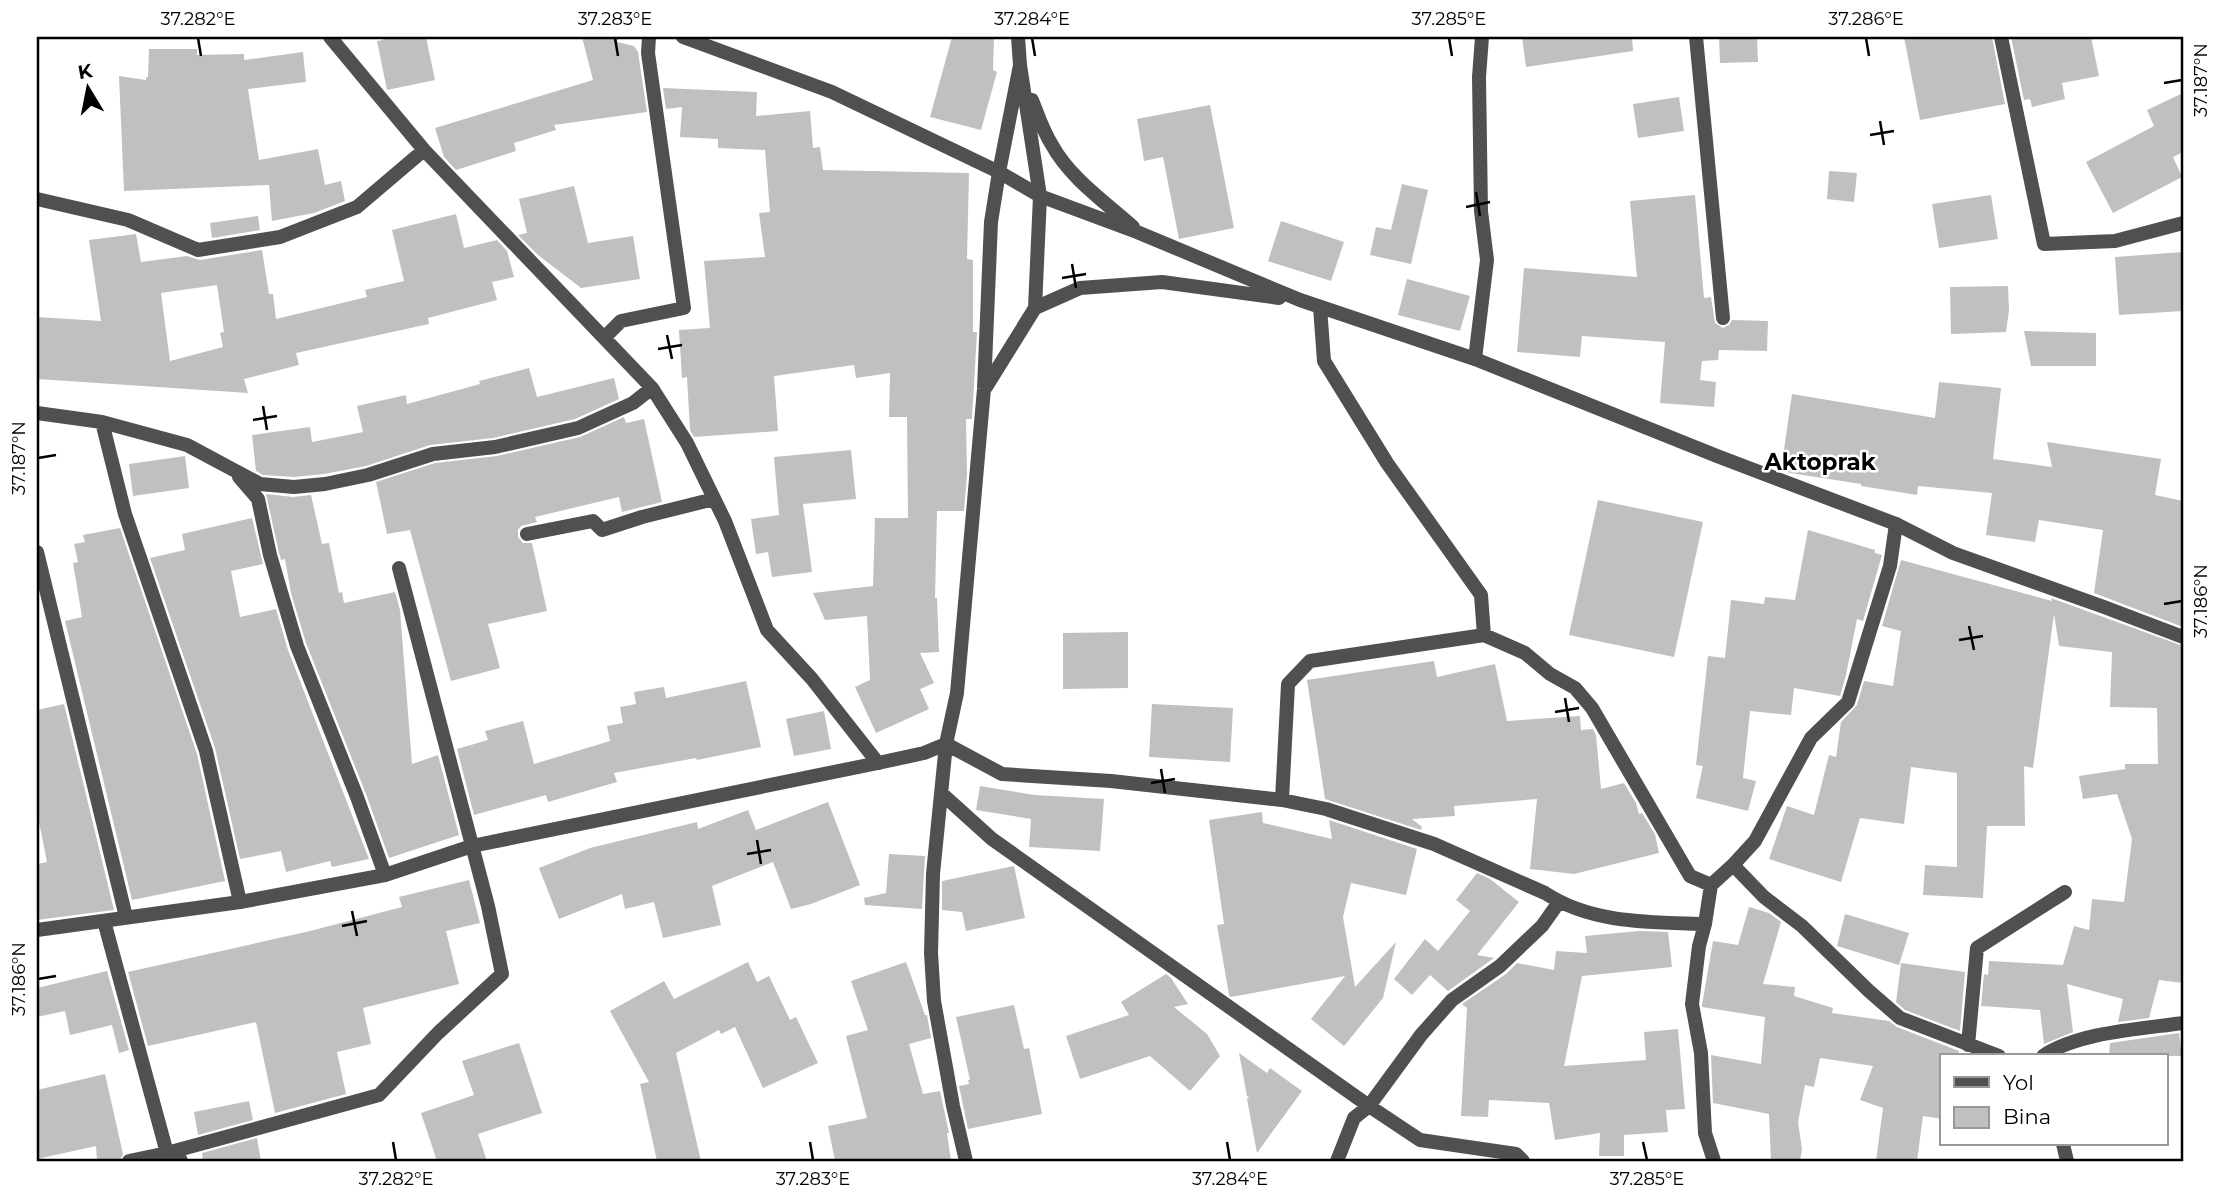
<svg xmlns="http://www.w3.org/2000/svg" width="2220" height="1198" viewBox="0 0 2220 1198" font-family="Montserrat,sans-serif">
	<rect width="100%" height="100%" fill="#fff"/>
	<path fill="#c0c0c0" fill-rule="evenodd" d="M383,37H426L435,80L387,90L377,41L383,40Z
		M582,37H619L617,42L634,46L638,52L647,112L554,125L556,130L514,143L516,151L456,170L444,157L435,128L593,80Z
		M952,37H994L993,70L997,72L981,130L930,117Z
		M1522,37H1632L1633,51L1526,67Z
		M1719,37H1757L1758,62L1720,63Z
		M1904,37H1992L2005,104L1920,120Z
		M2011,37H2091L2099,76L2062,83L2065,99L2032,107L2030,99L2024,100Z
		M149,49H197V55L244,54V60L303,52L306,82L248,89L259,160L318,149L325,185L341,181L345,201L314,213L272,221L269,185L124,191L119,76L146,80V77H148Z
		M663,88L757,92L756,116L810,111L813,148L820,147L823,170L969,173L967,259L973,260V332H977L972,419H966L967,475L964,511H937L935,598H937L939,652L920,653L934,683L920,689L929,709L876,733L855,687L870,680L867,616L825,620L813,593L873,586L875,518H908L907,417H889L890,373L856,378L854,365L774,376L778,431L694,437L690,430L687,377L682,378L679,330L710,328L704,261L765,257L759,213L770,212L765,150L718,148V139L680,137L682,107L666,109Z
		M2183,93V152L2173,157L2182,177L2113,213L2086,162L2154,126L2147,110Z
		M1679,97L1684,131L1638,138L1633,104Z
		M1210,105L1234,228L1179,239L1163,157L1144,161L1137,119Z
		M1829,171L1857,173L1854,202L1827,199Z
		M1402,184L1428,190L1411,264L1370,255L1376,227L1391,230Z
		M574,186L588,243L633,236L640,279L581,288L538,255L518,235L527,233L519,199Z
		M1695,195L1704,298L1711,297L1715,323L1723,328L1729,325L1732,320L1768,321L1767,351L1719,350L1718,360L1702,361L1700,380L1716,382L1714,407L1660,403L1665,342L1582,336L1580,357L1517,352L1524,268L1637,277L1630,201Z
		M1991,195L1998,239L1939,248L1932,204Z
		M456,214L464,248L497,240L507,251L514,277L492,282L497,300L428,318L429,324L296,353L299,365L244,379L248,393L37,379V317L101,321L89,240L136,234L141,262L187,256L200,260L262,250L269,294H273L276,319L367,297L365,290L404,281L392,230ZM217,285L224,332L220,333L223,347L170,361L161,293Z
		M258,216L260,230L212,238L210,223Z
		M1281,221L1344,242L1331,281L1268,261Z
		M2183,252V311L2119,315L2115,257Z
		M1407,279L1470,296L1460,331L1398,315Z
		M2008,286L2009,310L2006,332L1951,334L1950,287Z
		M2024,331L2096,333V366H2031Z
		M529,368L537,397L614,378L619,399L575,419L493,438L430,445L366,466L324,474L294,477L263,475L256,471L252,435L310,427L312,442L363,432L357,406L406,395L407,404L480,384L479,381Z
		M1939,382L2001,388L1993,459L2052,467L2047,442L2161,459L2155,495L2183,501V627L2094,593L2103,530L2039,520L2035,542L1986,535L1992,493L1918,486L1917,495L1861,486V484L1790,473L1781,470L1792,394L1935,418Z
		M624,417L626,423L644,419L662,502L622,512L619,497L535,517L537,522L521,526L518,530V537L523,543H532L547,611L488,624L500,668L451,681L410,530L387,534L376,482L435,463L497,456L580,437Z
		M851,450L856,499L803,504L812,572L772,577L768,552L756,554L751,519L779,515L774,457Z
		M185,456L189,488L133,496L129,464Z
		M266,494L293,497L311,495L322,544L329,543L339,593L342,592L344,603L395,592L400,610L412,764L438,755L459,835L389,858L366,794L306,643L291,593L285,559L281,560L279,553Z
		M1598,500L1703,522L1674,657L1569,635Z
		M252,518L263,564L231,571L240,617L276,609L288,650L369,859L332,867L330,861L286,872L281,851L240,859L215,748L150,558L185,550L182,534Z
		M120,528L197,754L225,881L132,900L65,621L82,617L73,563L78,562L74,544L85,542L83,535Z
		M1808,530L1875,550V553L1882,555L1863,621L1857,619L1846,675L1840,696L1794,688L1791,715L1750,711L1743,778L1756,781L1748,811L1696,798L1703,766L1696,765L1708,656L1725,658L1731,600L1764,604L1765,597L1795,600Z
		M1901,560L2052,601L2051,598L2183,646V983L2159,980L2149,1018L2118,1022L2123,999L2067,984L2073,1032L2044,1044L2040,1010L1981,1006L1984,974L1988,975L1989,961L2063,965L2074,926L2089,930L2092,899L2124,902L2132,839L2117,794L2083,799L2079,776L2125,769V764H2158L2157,708L2110,707L2112,652L2059,646L2054,614L2033,768L2024,766L2025,826H1987L1983,898L1923,895L1925,865L1957,867V773L1911,767L1904,824L1860,818L1841,882L1769,859L1787,806L1814,815L1829,755L1836,757L1841,722L1857,705L1864,681L1893,686L1901,631L1882,626Z
		M1128,632V688L1063,689V633Z
		M1434,661L1437,677L1495,664L1507,721L1580,716L1581,730L1593,729L1596,735L1601,789L1624,783L1636,803L1639,814L1642,813L1655,834L1659,853L1574,874L1530,869L1537,799L1454,806L1455,816L1412,819L1422,827L1421,830L1325,799L1307,680Z
		M746,681L761,747L697,760L696,758L614,773L617,782L548,802L546,795L474,815L457,749L488,740L485,731L523,721L534,764L610,741L607,726L623,723L620,707L636,704L634,692L664,687L666,698Z
		M64,704L114,910L37,920V864L47,862L37,812V710Z
		M1152,704L1233,708L1230,762L1149,757Z
		M824,711L831,749L794,756L786,719Z
		M980,786L1035,795L1104,799L1100,851L1029,847L1031,819L976,810Z
		M828,802L860,885L811,904L791,909L773,862L712,886L721,925L663,938L654,902L625,909L622,894L559,919L539,868L590,848L697,822L698,829L748,810L756,830Z
		M1262,812L1263,823L1332,839L1329,820L1417,849L1406,895L1351,883L1343,917L1355,987L1396,942L1383,998L1344,1046L1311,1019L1345,976L1231,997L1229,995L1217,925L1224,924L1209,820Z
		M889,854L925,856L922,909L865,905L864,898L886,893Z
		M1014,866L1025,918L966,931L962,912L942,910V881Z
		M1477,873L1490,879L1519,902L1477,955L1494,958L1448,991L1430,975L1412,995L1394,979L1425,939L1438,951L1470,911L1456,900Z
		M469,880L480,923L446,931L459,984L363,1008L371,1044L337,1052L346,1094L275,1113L256,1022L148,1046L128,972L310,931L402,907L399,897Z
		M1749,907L1769,913L1781,922L1763,984L1795,987L1794,996L1833,1008L1832,1013L1889,1021L1897,1027L1959,1051L1958,1056H1942V1119L1923,1116L1917,1161H1876L1883,1108L1860,1100L1873,1066L1820,1058L1814,1087L1805,1085L1798,1122L1802,1149L1800,1161H1771L1769,1114L1713,1103L1711,1055L1761,1064L1765,1017L1702,1007V1005L1713,941L1738,945Z
		M1845,914L1909,933L1899,965L1837,946Z
		M1639,931L1668,932L1672,967L1582,976L1564,1066L1646,1060L1644,1032L1678,1029L1685,1109L1666,1110L1668,1132L1624,1135V1156H1599L1600,1133L1555,1140L1549,1103L1489,1100L1488,1117L1461,1116L1467,1008L1462,1004L1506,974L1517,963L1554,970L1556,951L1587,953L1585,936Z
		M748,962L757,982L769,976L790,1020L796,1017L818,1063L763,1088L735,1027L721,1034L719,1030L676,1053L701,1161H657L640,1084L649,1082L610,1011L664,981L674,999Z
		M906,962L925,1015H927L931,1038L909,1044L923,1094L940,1091L949,1133H947L951,1161H835L828,1126L867,1118L846,1036L868,1030L851,981Z
		M1901,963L1965,972L1960,1031L1905,1010L1896,1002Z
		M107,971L129,1050L119,1053L112,1025L70,1035L65,1011L37,1017V988Z
		M1166,974L1171,978L1188,1004L1174,1007L1207,1034L1220,1056L1190,1091L1150,1056L1080,1079L1066,1036L1129,1015L1121,1002Z
		M1014,1005L1024,1049L1029,1048L1042,1114L968,1129L959,1086L969,1084L968,1080H970L956,1017Z
		M2179,1033L2182,1056H2109L2110,1043Z
		M519,1043L542,1113L478,1134L487,1161H437L421,1113L474,1095L462,1061Z
		M1239,1053L1267,1073L1270,1068L1302,1091L1257,1153L1247,1099L1249,1097L1247,1096Z
		M105,1074L123,1154L120,1161H97L96,1146L37,1159V1090Z
		M249,1101L253,1120L198,1135L194,1112Z
		M257,1138L261,1161H203L202,1153Z"/>
	<g fill="none" stroke-linecap="round" stroke-linejoin="round">
		<path stroke="#505050" stroke-width="14" d="M330,37L424,150L652,388L687,443L725,521L767,630L812,679L878,763
			M1696,37L1723,318
			M2001,37L2044,244L2115,241L2183,223
			M37,199L128,220L198,250L280,237L357,207L424,150
			M1320,307L1324,361L1387,463L1481,595L1484,635
			M604,338L621,321L684,308L648,53L649,37
			M1475,359L1487,260L1481,211L1479,77L1482,37
			M37,413L102,422L187,445L260,484L294,487L325,484L368,475L433,454L495,447L578,428L633,403L652,388
			M102,422L125,514L206,751L240,902
			M239,477L258,499L270,555L297,646L357,797L385,875
			M527,534L593,521L602,530L642,517L714,499
			M37,552L126,917
			M941,793L992,839L1369,1106L1420,1140L1516,1154L1523,1161
			M1282,800L1288,684L1310,661L1484,635L1525,653L1550,674L1575,688L1592,708L1690,876L1711,885
			M1733,865L1764,897L1802,926L1869,991L1900,1018L1999,1056
			M104,921L167,1153L180,1159L181,1161
			M1705,924L1699,946L1692,1004L1701,1053L1705,1133L1714,1161
			M1968,1045L1977,948L2065,892
			M2043,1056C2079,1032 2141,1029 2183,1023
			M2063,1144L2067,1161
			M129,1161L167,1153L379,1095L438,1033L502,974L488,906L399,568
			M966,1161L953,1106L934,1001L931,953L933,874L946,744L1002,774L1111,781L1282,800L1326,809L1434,844L1545,893C1592,924 1651,922 1705,924L1711,885L1733,865L1755,841L1811,738L1848,702L1890,566L1896,524
			M1337,1161L1354,1118L1369,1106L1421,1035L1452,1000L1500,966L1542,926L1559,902"/>
		<path stroke="#505050" stroke-width="14" d="M683,37L832,92L999,172L1040,196L1137,232L1300,300L1475,359L1717,456L1896,524L1953,553L2104,607L2183,637
			M1032,100C1038,115 1043,131 1052,145C1070,178 1105,202 1133,227
			M1035,308L1080,288L1162,282L1279,298
			M986,387L1035,308L1040,196L1020,65L1018,37
			M37,930L240,902L385,875L472,846L878,763L924,753L946,744L957,693L984,389L991,222L999,172L1020,65"/>
	</g>
	<path fill="none" stroke="#000" stroke-width="2.5" d="M198,38L201,56M615,38L618,56M1032,38L1035,56M1449,38L1452,56M1866,38L1869,56M2164,83L2182,80M1880,121L1884,145M1870,135L1894,131M1476,192L1480,216M1466,207L1490,202M1072,264L1076,288M1062,278L1086,274M667,335L672,359M658,349L682,345M263,406L267,430M253,420L277,416M38,458L56,455M2164,604L2182,601M1969,626L1974,650M1959,640L1983,636M1565,698L1569,722M1555,712L1579,708M1161,769L1165,793M1151,783L1175,779M757,840L761,864M747,854L771,850M352,911L357,936M342,926L367,921M38,979L56,976M393,1142L396,1160M810,1142L813,1160M1227,1142L1230,1160M1643,1142L1647,1160"/>
	<g text-anchor="middle" dominant-baseline="central" stroke-width="5" stroke-linejoin="round" paint-order="stroke">
		<g font-size="23" font-weight="bold" fill="#000" stroke="#fff">
			<text x="1820" y="462">Aktoprak</text>
		</g>
	</g>
	<rect width="2220" height="1198" fill="none" stroke="#ffffff" stroke-width="77"/>
	<rect x="1940" y="1054" width="228" height="91" fill="#ffffff" stroke="#999999" stroke-width="2"/>
	<rect x="1954" y="1077" width="35" height="10" fill="#505050" stroke="#999999" stroke-width="2"/>
	<text x="2003" y="1090" font-size="21" fill="#000000">Yol</text>
	<rect x="1954" y="1107" width="35" height="21" fill="#c0c0c0" stroke="#999999" stroke-width="2"/>
	<text x="2003" y="1124" font-size="21" fill="#000000">Bina</text>
	<g transform="translate(88 88) rotate(350)" stroke="#ffffff" stroke-width="5" paint-order="stroke">
	<path d="M0-5L12 26L0 18L-12 26Z" fill="#000000"/>
	<text y="-10" font-size="19" font-weight="bold" text-anchor="middle" fill="#000000">K</text>
	</g>
	<rect x="38" y="38" width="2144" height="1122" fill="none" stroke="#000" stroke-width="2.5"/>
	<g font-size="18" text-anchor="middle" fill="#000">
		<text x="198" y="25">37.282°E</text>
		<text x="615" y="25">37.283°E</text>
		<text x="1032" y="25">37.284°E</text>
		<text x="1449" y="25">37.285°E</text>
		<text x="1866" y="25">37.286°E</text>
		<text transform="translate(2201 80) rotate(-90)" y="6">37.187°N</text>
		<text transform="translate(19 458) rotate(-90)" y="6">37.187°N</text>
		<text transform="translate(2201 601) rotate(-90)" y="6">37.186°N</text>
		<text transform="translate(19 979) rotate(-90)" y="6">37.186°N</text>
		<text x="396" y="1185">37.282°E</text>
		<text x="813" y="1185">37.283°E</text>
		<text x="1230" y="1185">37.284°E</text>
		<text x="1647" y="1185">37.285°E</text>
	</g>
</svg>
